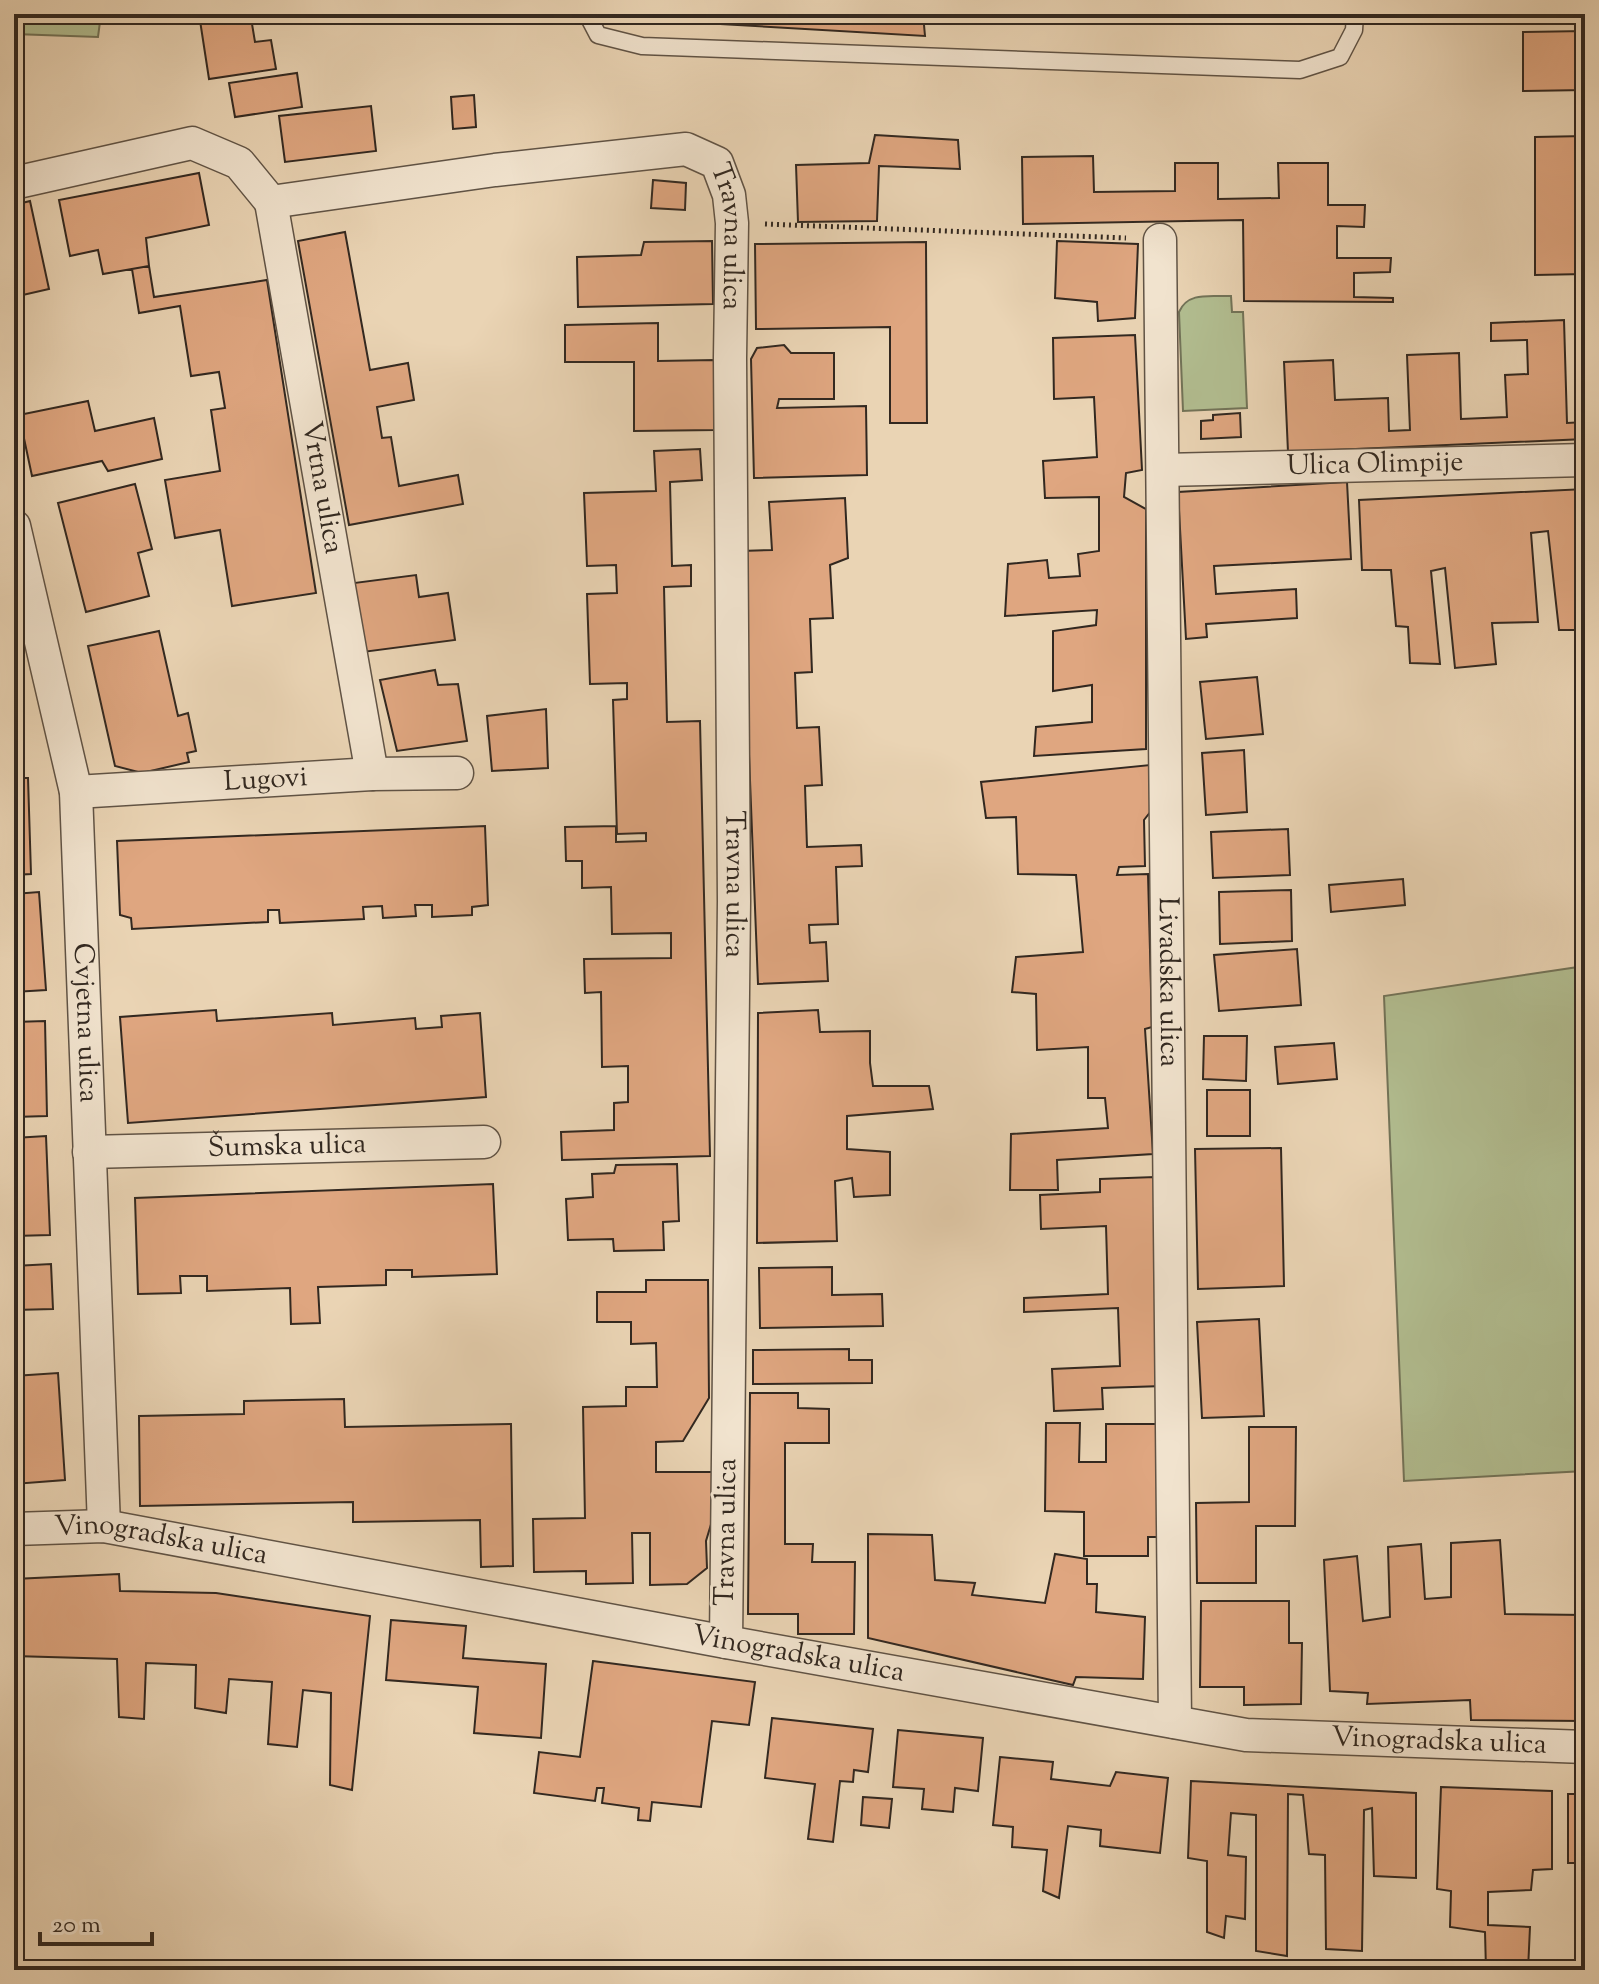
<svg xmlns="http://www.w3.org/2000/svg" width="1599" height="1984" viewBox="0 0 1599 1984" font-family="'Sorts Mill Goudy',serif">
	<rect width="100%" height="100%" fill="#ead4b4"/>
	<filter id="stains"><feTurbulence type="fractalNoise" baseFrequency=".0025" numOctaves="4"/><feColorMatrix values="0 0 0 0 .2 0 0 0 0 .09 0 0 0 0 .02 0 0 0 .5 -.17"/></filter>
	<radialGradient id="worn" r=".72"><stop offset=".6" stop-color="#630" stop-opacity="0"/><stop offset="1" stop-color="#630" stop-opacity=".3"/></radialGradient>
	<path fill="#b2be91" stroke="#727358" stroke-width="2" d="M14,14H101L98,37L14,34Z
		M1231,296L1232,312H1243L1247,408L1183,411L1179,312C1188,291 1211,297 1231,296Z
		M1585,966V1471L1404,1481L1384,996Z"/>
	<path fill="#dfa680" stroke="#322820" stroke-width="2" d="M199,14H275L251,18L255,42L271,40L276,69L209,79Z
		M721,14H923L925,36L721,24Z
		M1083,14H1295L1294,23Z
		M1585,31V90L1523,91V32Z
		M297,73L302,107L235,117L229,83Z
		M474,95L476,127L453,129L451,97Z
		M371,106L376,151L285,162L279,116Z
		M875,135L958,140L960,169L879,166L877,221L798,222L796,165L869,163Z
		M1585,136V274L1535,275V137Z
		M1093,156L1094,192L1175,191V163H1218V199L1279,198L1278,163H1328V205H1365L1364,227L1337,226V258H1391L1390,272L1354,273V297L1393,298V302L1244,301L1243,220L1023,224L1022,157Z
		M199,173L209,225L146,238L149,266L103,274L98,250L70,256L59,200Z
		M653,180L686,183L685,210L651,208Z
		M30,201L49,289L14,297V205Z
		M345,232L370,370L408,363L414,400L377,407L382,438L391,437L399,486L458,475L463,504L349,525L298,241Z
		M712,241L713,304L578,307L577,257L641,255L644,242Z
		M1057,241L1138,244L1135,318L1098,321L1097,302L1055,298Z
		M926,242L927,423H890V327L756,329L755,244Z
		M149,266L154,297L267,280L316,593L232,606L220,530L175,538L165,480L220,471L211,410L225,408L219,372L191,376L180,306L139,313L132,269Z
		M1564,320L1567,423L1585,422V439L1288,452L1284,362L1333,360L1335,400L1388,398L1389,431L1410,430L1407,355L1459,353L1461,419L1507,417L1505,375L1528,374L1527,340L1491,341V323Z
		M658,323V361L715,360L716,430L634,431V362H565V325Z
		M1135,335L1142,470L1126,473L1124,497L1146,509V749L1034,756L1036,727L1092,722V685L1053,691V631L1096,625L1097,610L1005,616L1008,564L1047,560L1049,578L1080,576L1078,554L1099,551V497L1045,498L1043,461L1097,457L1094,397L1054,399L1053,338Z
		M784,345L791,353H834V399H779L777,408L866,406L867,475L754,478L751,359L757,348Z
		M88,401L95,431L154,418L162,459L108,471L102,461L32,476L19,415Z
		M1240,413L1241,437L1201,439V421L1213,420V415Z
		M700,449L702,480L670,482L672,566L691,565V586L664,587L667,722L700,721L710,1156L562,1160L561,1132L614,1130V1103L628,1102V1066L602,1067L601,992L585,993L584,959L671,958V933L612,934L611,887L582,888V861H566L565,827L616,826V842L646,841V833L617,834L613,700L627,699V683L590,684L587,594L617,593L616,565L587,566L584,493L656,491L654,451Z
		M1347,482L1351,559L1214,566L1216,594L1296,589L1297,618L1206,624L1207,637L1186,639L1178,492Z
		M135,484L152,549L138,553L149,596L86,612L58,503Z
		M1585,489V630H1559L1548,531L1531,533L1538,622L1492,623L1496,664L1455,668L1445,568L1431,571L1440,664L1410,663L1408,627L1396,626L1391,570H1362L1359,500Z
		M845,498L848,558L830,565L833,618L810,619L812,672L795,673L797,728L819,727L822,785L805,786L807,847L861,845L862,866L836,867L838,924L809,925L810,943L826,942L828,981L758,984L741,551L772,550L769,502Z
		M416,575L419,597L448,593L455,640L363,652L354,583Z
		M159,631L178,716L188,713L196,751L187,753L189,762L142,773L115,766L88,646Z
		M435,670L438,685L458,684L467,741L397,751L380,680Z
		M1257,677L1263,734L1206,739L1200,682Z
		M546,709L548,768L492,771L487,716Z
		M1244,750L1247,812L1206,815L1202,753Z
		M1150,765L1151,811L1144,820L1145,866L1119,867L1117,875L1148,874L1152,1027L1145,1029L1153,1154L1057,1160L1058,1190H1010L1011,1134L1108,1128L1105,1098H1088V1047L1037,1050L1036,994L1012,992L1016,957L1083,952L1076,875L1018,874L1016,817L986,818L981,782Z
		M14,778H28L31,874L14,875Z
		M485,826L488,905L472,907V915L432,917V905H415L416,916L383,918L382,906L363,907L364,919L280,923L279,910H268V922L132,929L131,918L120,915L117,841Z
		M1288,829L1290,875L1213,878L1211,832Z
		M1403,879L1405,905L1331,912L1329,885Z
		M1291,890L1292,941L1220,944L1219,892Z
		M39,892L46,990L14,992V894Z
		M1297,949L1301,1005L1219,1011L1214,955Z
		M216,1010L217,1021L332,1013L333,1025L415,1018L416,1029L442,1027L441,1016L480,1013L486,1097L128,1123L120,1017Z
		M818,1010L820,1032L870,1031V1063L873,1086H929L933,1109L847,1116V1149L890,1152V1195L854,1197L852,1178L835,1181L837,1241L757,1243L758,1013Z
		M45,1021L47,1116L14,1117V1022Z
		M1204,1036H1247L1246,1081L1203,1079Z
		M1334,1043L1337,1079L1278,1084L1275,1047Z
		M1207,1090H1250V1136H1207Z
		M46,1136L50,1235L14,1236V1138Z
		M1281,1148L1284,1286L1198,1289L1195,1149Z
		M677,1164L679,1221L663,1222L664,1250L614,1251L613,1239L568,1240L566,1199L593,1197L592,1174L614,1173L616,1165Z
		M1155,1177L1163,1386L1102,1388L1103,1409L1054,1411L1052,1369L1120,1366L1118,1308L1024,1312V1298L1108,1294L1106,1226L1041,1229L1040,1195L1100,1192V1179Z
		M493,1184L497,1274L412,1277V1270H386V1285L318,1287L320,1323L291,1324L290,1288L207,1291V1276H180L181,1293L138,1294L135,1198Z
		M51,1264L53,1309L14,1310V1266Z
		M832,1267V1295L882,1294L883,1326L760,1328L759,1268Z
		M646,1280H708L709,1398L683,1441L656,1442V1472H712V1521L706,1541L707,1568L687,1584L650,1585V1533H632L633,1583L586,1584V1571L534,1572L533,1519L585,1518L583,1407L626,1406V1387H657L656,1343L631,1344V1322H597V1292H646Z
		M1259,1319L1264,1416L1202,1418L1197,1322Z
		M849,1349V1360H872V1383L753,1384V1350Z
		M58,1373L65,1480L14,1484V1376Z
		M750,1393H798V1408L829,1409V1443H785V1544H813L812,1562H855L854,1634H798V1614H748Z
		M344,1399L345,1427L511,1424L513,1566L481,1567L480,1520L353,1522V1502L140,1506L139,1416L244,1414V1401Z
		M1046,1423H1080L1079,1462H1106V1424H1161L1160,1537H1148V1556H1084V1512L1045,1511Z
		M1249,1427H1296L1295,1526H1256V1583H1197L1196,1503L1249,1502Z
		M868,1534L932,1535L935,1580L975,1583L972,1595L1045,1603L1055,1554L1087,1559V1584H1097L1096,1612L1145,1617L1143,1679L1076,1677L1073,1685L868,1638Z
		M1500,1540L1505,1614L1585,1615V1721L1471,1720L1470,1700L1367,1704L1368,1693L1330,1691L1324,1560L1357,1556L1363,1621L1390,1617L1388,1547L1421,1544L1425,1599L1451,1597V1543Z
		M119,1574L120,1591L216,1593L370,1616L352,1790L330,1785L331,1693L303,1690L297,1747L268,1744L272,1682L229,1679L226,1713L195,1708L196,1665L146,1663L144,1719L119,1717L117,1659L14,1656V1579Z
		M1201,1601H1289V1643H1302L1301,1704L1244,1705V1687H1200Z
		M391,1620L466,1626L463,1658L546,1664L541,1738L474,1733L478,1687L386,1680Z
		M593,1661L755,1682L749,1725L712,1721L701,1807L652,1802L650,1821L638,1820L639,1808L602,1803L604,1788H597L595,1801L534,1793L539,1752L580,1757Z
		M772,1718L873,1729L868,1772L854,1770L853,1782L840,1781L833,1842L808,1839L815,1784L765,1778Z
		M898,1730L983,1738L978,1791L955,1788L953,1812L922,1809L924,1789L893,1787Z
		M1000,1757L1053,1762L1051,1779L1110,1786L1116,1772L1168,1778L1160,1853L1100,1846L1101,1830L1068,1826L1059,1898L1043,1891L1047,1850L1012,1847L1013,1827L993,1825Z
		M1191,1781L1416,1793V1878L1374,1876L1372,1808L1364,1810L1362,1951L1326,1949L1325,1855L1309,1854L1303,1795L1288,1794L1287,1956L1256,1951V1815L1231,1813L1228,1855L1246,1857L1245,1919L1226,1916L1224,1938L1207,1932V1861L1188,1858Z
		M1441,1787L1552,1791V1869L1533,1870L1531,1890L1488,1892V1925L1530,1927L1528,1970H1486L1485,1932L1450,1927L1451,1891L1437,1889Z
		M1568,1794H1585V1863H1568Z
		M863,1797L892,1799L889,1828L861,1825Z"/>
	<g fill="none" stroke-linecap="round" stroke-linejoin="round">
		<g stroke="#605345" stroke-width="19">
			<path id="service" d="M587,14L598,35L642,46L1300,70L1340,57L1354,30L1355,14"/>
		</g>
		<g stroke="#605345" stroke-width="35">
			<g id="minor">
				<path id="s1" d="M14,183L192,143L239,163L271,202L495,170L686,149L717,163L729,195L732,223L730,358L734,901L726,1642"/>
				<path id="s2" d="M271,202L372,774"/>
				<path id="s3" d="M1160,240L1175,1722"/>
				<path id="s4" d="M1163,470L1585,460"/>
				<path id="s5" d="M14,526L76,792L104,1526"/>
				<path id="s6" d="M76,792L372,774L457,773"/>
				<path id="s7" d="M89,1152L484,1142"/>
				<path id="s8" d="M14,1529L104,1526L726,1642L1246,1735L1585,1747"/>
			</g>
		</g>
		<path stroke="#322820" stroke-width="5" stroke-dasharray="2 4" stroke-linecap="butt" d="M765,224L1126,238"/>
		<use href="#service" stroke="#f1e3ce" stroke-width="16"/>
		<use href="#minor" stroke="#f1e3ce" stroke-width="32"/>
	</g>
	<g text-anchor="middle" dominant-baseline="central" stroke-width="6" stroke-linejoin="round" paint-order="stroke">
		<g font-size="28" fill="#322820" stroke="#f1e3ce">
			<text stroke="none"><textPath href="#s1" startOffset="812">Travna ulica</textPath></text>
			<text stroke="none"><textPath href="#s4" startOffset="212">Ulica Olimpije</textPath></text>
			<text stroke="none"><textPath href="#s2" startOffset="290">Vrtna ulica</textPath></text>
			<text stroke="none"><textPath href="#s6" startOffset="190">Lugovi</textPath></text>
			<text stroke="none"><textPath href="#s1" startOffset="1460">Travna ulica</textPath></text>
			<text stroke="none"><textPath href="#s3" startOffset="742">Livadska ulica</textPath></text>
			<text stroke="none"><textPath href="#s5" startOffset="504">Cvjetna ulica</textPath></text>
			<text stroke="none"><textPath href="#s7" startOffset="198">Šumska ulica</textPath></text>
			<text transform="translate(727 1532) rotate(-89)">Travna ulica</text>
			<text stroke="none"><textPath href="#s8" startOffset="148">Vinogradska ulica</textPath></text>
			<text stroke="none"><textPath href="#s8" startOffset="796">Vinogradska ulica</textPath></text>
			<text stroke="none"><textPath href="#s8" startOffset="1444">Vinogradska ulica</textPath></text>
		</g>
	</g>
	<rect width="1599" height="1984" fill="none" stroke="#ead4b4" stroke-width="48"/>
	<rect x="16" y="16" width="1567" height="1952" fill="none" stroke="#322820" stroke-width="4"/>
	<rect x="24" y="24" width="1551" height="1936" fill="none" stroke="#322820" stroke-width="2"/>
	<path d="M40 1932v12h112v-12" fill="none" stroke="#322820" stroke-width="4"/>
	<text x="52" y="1932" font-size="24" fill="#322820" stroke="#f1e3ce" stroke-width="6" paint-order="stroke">20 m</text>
	<rect width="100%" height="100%" filter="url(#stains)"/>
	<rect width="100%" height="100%" fill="url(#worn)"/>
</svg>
